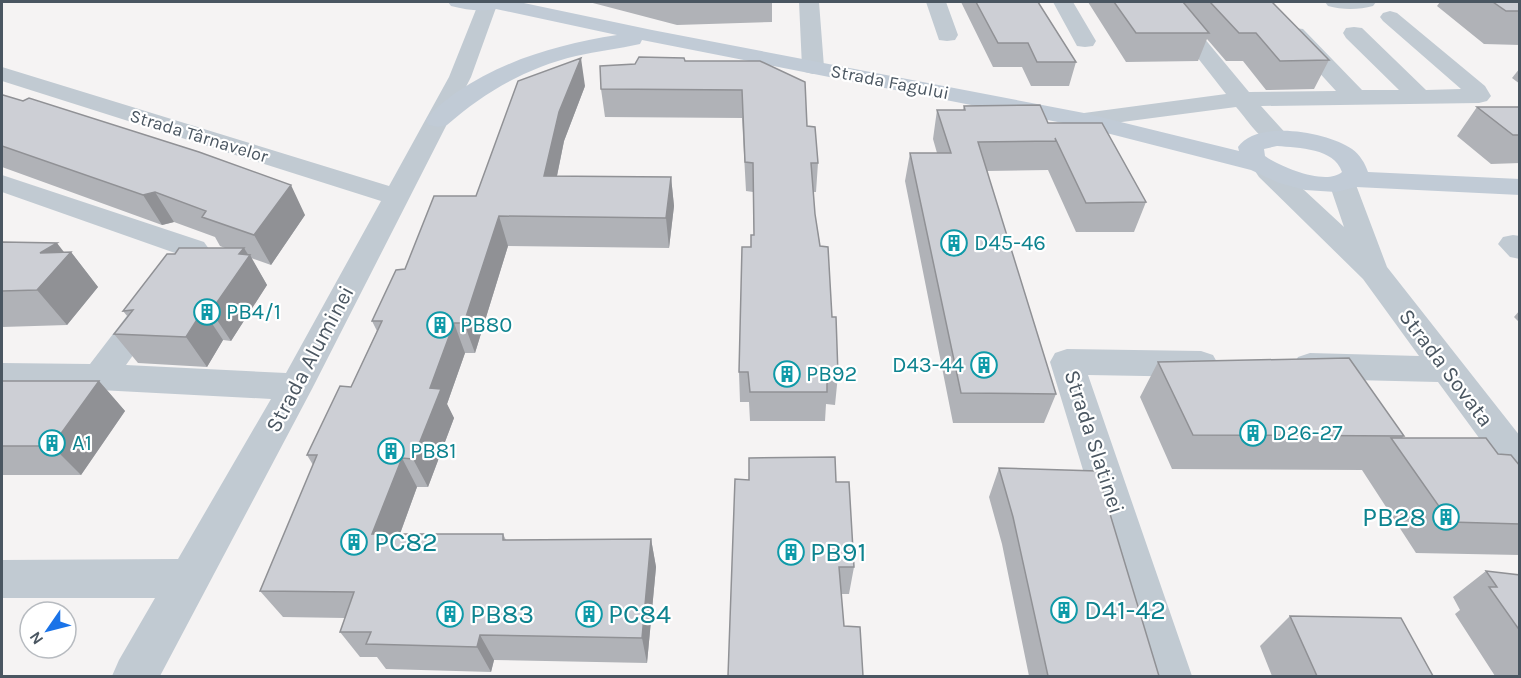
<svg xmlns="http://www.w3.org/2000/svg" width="1521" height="678" viewBox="0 0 1521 678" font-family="Karla,sans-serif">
	<rect width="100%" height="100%" fill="#f5f3f3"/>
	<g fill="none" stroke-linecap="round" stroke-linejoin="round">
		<path fill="#c1cad2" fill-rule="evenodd" d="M479,2H495L497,5L471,77L313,387L160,676H112L119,660L155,598H2V560L178,559L271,399L99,390L2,389V363L90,364L175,253L2,192V175L204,242L209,249L126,365L286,373L381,201L2,81V67L389,186L449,77Z
			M799,2H819L824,67L821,72L813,74L805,72L802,67Z
			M926,2H946L958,35L955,40L947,41L939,40Z
			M1053,2H1073L1096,41L1093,46L1085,47L1077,46Z
			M1154,2H1174L1249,92L1336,91L1284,34L1287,29L1295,28L1303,29L1362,90H1399L1346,38L1343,33L1346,28L1354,27L1362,28L1426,90L1461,89L1383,21L1380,17L1383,13L1390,11L1397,13L1485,86L1491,96L1487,101L1479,103L1261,106L1290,138L1286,143C1263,149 1250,122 1236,107L1084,127L1075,125L1072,120L1075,115L1084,113L1226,94Z
			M1325,2H1376L1373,6C1359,10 1342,10 1328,6Z
			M1268,163L1277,165L1344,227L1329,183L1333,177L1343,175L1353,177L1387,267L1520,436V480L1507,476L1438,382L1310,379L1298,375L1293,366L1298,357L1310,353L1419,356L1363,279L1259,177L1255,171L1259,165Z
			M1513,235L1520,236V259L1510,257L1498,244L1503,237Z
			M1067,349L1201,351L1213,355L1218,364L1213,373L1201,377L1088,375L1192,676H1146L1050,362L1055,353Z"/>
		<path fill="#c1cbd6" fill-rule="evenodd" d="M448,2H519L652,30L1084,113L1239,151L1238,147C1257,119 1328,132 1352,149C1360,155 1365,163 1368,172L1520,179V195L1356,187L1336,192L1305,190L1279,183L1251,170L1083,127L642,40L640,44C619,49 597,51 576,56C526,68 485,92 447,125L438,127L429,125L426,120C433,109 446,100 457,92C506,59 560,44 617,35L496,9C480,12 467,10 451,6ZM1277,146C1299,148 1334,148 1342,172C1326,186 1280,167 1265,156L1264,149Z"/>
	</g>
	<path fill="#b0b2b7" d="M589,2H772V22L677,25Z
		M961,2H1038L1076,62L1069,86H1031L1022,67H993Z
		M1088,2H1272L1329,60L1314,89L1266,90L1243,61H1226L1207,39L1198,61L1126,62Z
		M1440,2H1520V45L1484,44L1437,6Z
		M685,61H760L807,126L818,163L816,192H813L815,214L832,317L838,375L835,405L826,404L825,421H750L749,402H740L739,372L751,247L754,235L753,192L746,191L742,118L605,117L601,89Z
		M1520,68V84L1512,78Z
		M585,86L564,141L557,176L671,177L674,206L669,248L508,246L475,353H465L447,404L454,418L428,487H417L400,534H503L506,540L651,539L656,567L647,663L494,660L491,672L386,669L377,657H360L340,632L345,618L283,617L260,591L313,465L307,455L351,387L377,331L372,321L405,269Z
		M2,96L305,215L271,265L251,258L267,285L231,341L223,340L207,367L138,363L114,334L128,317L123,311L175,254L225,248L220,246L215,237L174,222L162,225L2,167Z
		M964,106L1048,123L1146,202L1134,232H1076L1048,170L986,171L1056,394L1044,423H953L905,181L910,153H937L933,139L937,110H963Z
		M1477,107H1520V163L1491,164L1457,136Z
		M2,242L64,252H71L98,287L67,325L2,327Z
		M1520,310V323L1514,317Z
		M1158,362L1404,436L1402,438L1498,454L1520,466V555L1416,553L1362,470L1172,469L1140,397Z
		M2,381H99L125,411L81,475H2Z
		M999,468L1159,676H1029L1002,544L989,497Z
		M749,480L836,482L854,567L849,594H841L844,626L863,676Z
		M1486,571L1520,575V676H1495L1455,614L1460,610L1453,597Z
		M1290,616L1433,676H1272L1260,646Z"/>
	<path fill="#909195" d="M581,58L585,86L564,141L551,205L544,176L559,112Z
		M671,177L674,206L669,248L666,218Z
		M291,185L305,215L271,265L254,235Z
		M155,192L174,222L162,225L143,195Z
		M499,216L508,246L475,353L464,323Z
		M57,243L67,256L71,252L98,287L67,325L37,290L40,253Z
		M244,248L249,256L250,255L267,285L231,341L211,311L239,254Z
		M203,310L223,340L207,367L186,337Z
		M454,323L465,353L447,404L454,418L428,487L413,459L430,388Z
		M99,381L125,411L81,475L52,446Z
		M402,458L417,487L390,561L372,534Z
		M651,539L656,567L647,663L642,638Z
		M480,635L494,660L491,672L477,647Z"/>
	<path fill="#cdcfd5" stroke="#909195" stroke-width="1.5" d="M976,2H1038L1076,62H1037L1028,43H998Z
		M1114,2H1183L1209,33H1136Z
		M1210,2H1272L1329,60L1280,61L1256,33H1239Z
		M1493,2H1520V11H1506Z
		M639,57L684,58L685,61H760L805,82L807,126L815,127L818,163H811L815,214L820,246L828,247L832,317H836L838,375H827V392H750L748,372H739L742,247H751V235H754L753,163L745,162L742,90L601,89L600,66L635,64Z
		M581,58L559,112L544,176L671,177L666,218L499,216L464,323H454L430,388L441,389L413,459L402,458L372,534H503V540L651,539L642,638L480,635L477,647L366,644L371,632H340L354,592L260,591L317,455H307L340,386L351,387L382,321H372L396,270L405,269L434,196H476L518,81Z
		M3,95L23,101L29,98L199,152L291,185L254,235L202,217L206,211L155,192L143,195L2,146V96Z
		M1040,105L1048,123H1102L1146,202L1086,203L1055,138L1056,141L978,142L1056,394L961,393L910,153H951L937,110H965L964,106Z
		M1477,107H1520V135H1513Z
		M2,242L57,243L40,253L71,252L37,290L2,291Z
		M179,248H244L239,254L250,255L211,311L203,310L186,337L114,334L133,310L123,311L167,254H175Z
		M1349,358L1404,436L1193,435L1158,362Z
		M2,381H99L52,446H2Z
		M1391,438H1486L1498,454L1511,455L1520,466V524L1450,522Z
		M835,457L836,482H849L854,567H839L844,626L860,627L863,676H728L735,479L749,480V458Z
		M999,468L1097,471L1159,676H1048L1013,517Z
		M1486,571L1520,575V631L1489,587H1497Z
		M1290,616L1401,618L1433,676H1317Z"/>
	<defs>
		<g id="building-ring" transform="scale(1.35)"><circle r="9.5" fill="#fff" stroke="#0f9aa8" stroke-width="1.5"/><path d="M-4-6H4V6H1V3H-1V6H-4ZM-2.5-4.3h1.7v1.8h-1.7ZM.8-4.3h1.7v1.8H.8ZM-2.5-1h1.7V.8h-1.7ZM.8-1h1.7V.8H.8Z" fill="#0f9aa8"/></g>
	</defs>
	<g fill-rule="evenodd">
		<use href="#building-ring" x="954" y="243"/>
		<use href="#building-ring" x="207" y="312"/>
		<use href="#building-ring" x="440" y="325"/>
		<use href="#building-ring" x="984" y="365"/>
		<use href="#building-ring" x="787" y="374"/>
		<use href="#building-ring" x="1253" y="433"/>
		<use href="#building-ring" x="52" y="443"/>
		<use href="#building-ring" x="391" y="451"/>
		<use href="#building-ring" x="1446" y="517"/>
		<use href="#building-ring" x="354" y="542"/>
		<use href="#building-ring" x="791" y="552"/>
		<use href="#building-ring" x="1064" y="610"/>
		<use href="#building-ring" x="450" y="614"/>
		<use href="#building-ring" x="589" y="614"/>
	</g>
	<g text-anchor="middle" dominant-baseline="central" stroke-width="4.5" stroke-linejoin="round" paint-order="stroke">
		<g font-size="18" fill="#4a5661" stroke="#fff">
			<text transform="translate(890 82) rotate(11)">Strada Fagului</text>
			<text transform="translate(199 136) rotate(17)">Strada Târnavelor</text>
		</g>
		<g font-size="22" fill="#0d838f" stroke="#fff" text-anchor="start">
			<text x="974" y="243">D45-46</text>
			<text x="226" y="312">PB4/1</text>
			<text x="460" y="325">PB80</text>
			<text x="964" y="365" text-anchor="end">D43-44</text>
			<text x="806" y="374">PB92</text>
			<text x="1272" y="433">D26-27</text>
			<text x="72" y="443">A1</text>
			<text x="410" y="451">PB81</text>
		</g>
		<g font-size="22" fill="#4a5661" stroke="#fff">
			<text transform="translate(310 359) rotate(-62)">Strada Aluminei</text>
			<text transform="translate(1446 368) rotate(53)">Strada Sovata</text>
			<text transform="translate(1094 442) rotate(72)">Strada Slatinei</text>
		</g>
		<g font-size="27" fill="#0d838f" stroke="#fff" text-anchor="start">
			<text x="1426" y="517" text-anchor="end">PB28</text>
			<text x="374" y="542">PC82</text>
			<text x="810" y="552">PB91</text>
			<text x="1084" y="610">D41-42</text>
			<text x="470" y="614">PB83</text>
			<text x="608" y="614">PC84</text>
		</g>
	</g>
	<rect width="1521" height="678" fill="none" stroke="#4a5661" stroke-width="6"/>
	<g transform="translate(48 630) rotate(235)"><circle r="28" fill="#ffffff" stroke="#b7bbc0" stroke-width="1.5"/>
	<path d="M0-4.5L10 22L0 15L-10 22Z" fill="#1a73e8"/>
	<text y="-9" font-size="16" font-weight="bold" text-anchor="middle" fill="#4a5661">N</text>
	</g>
</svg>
